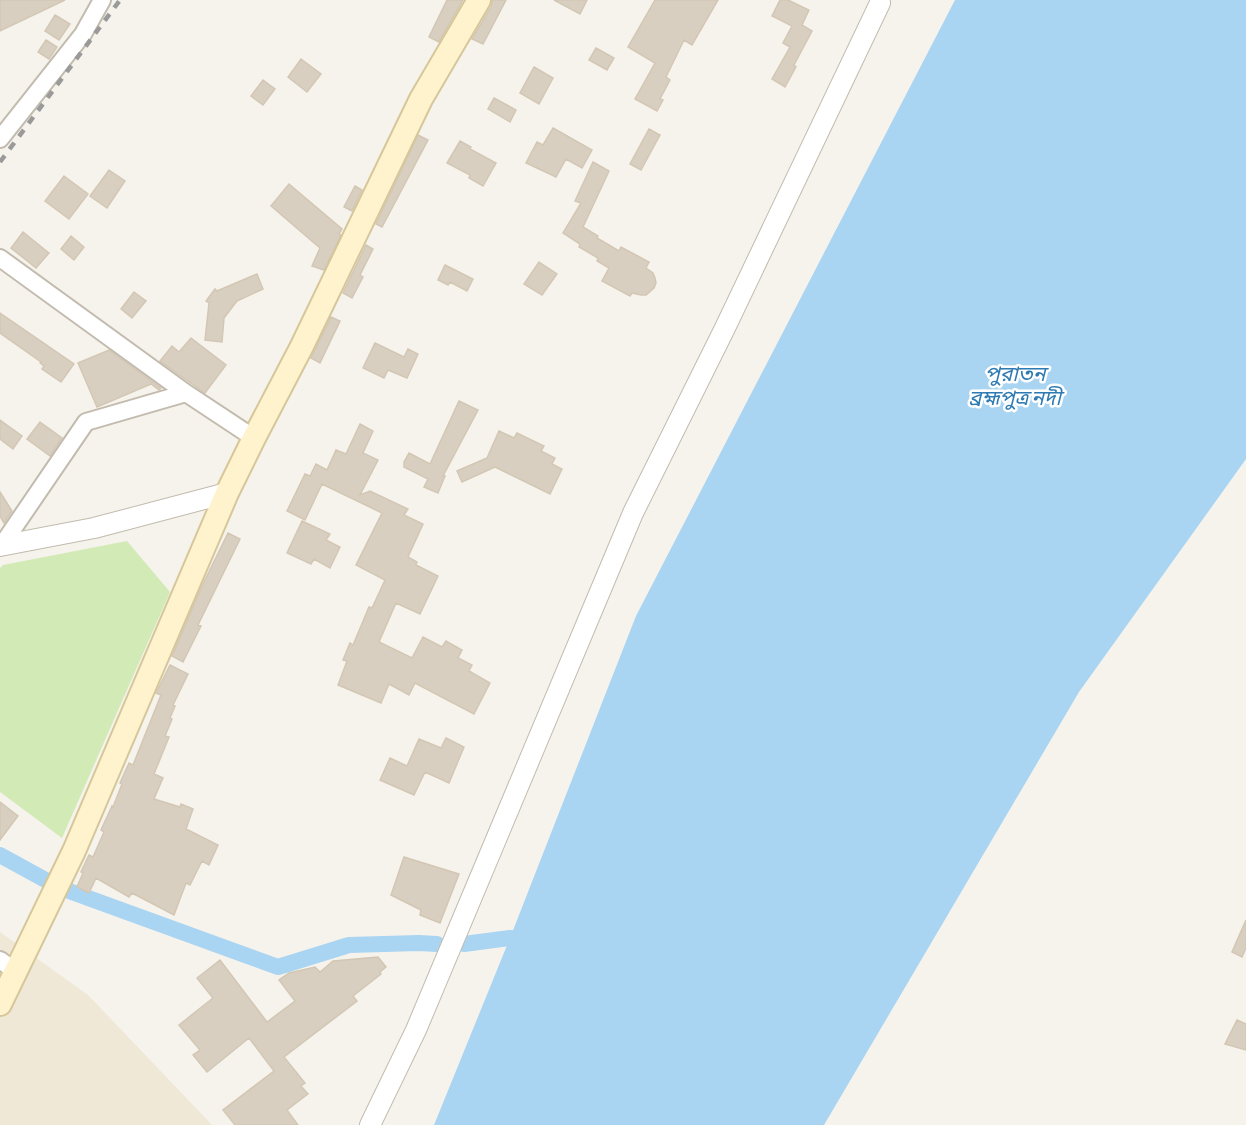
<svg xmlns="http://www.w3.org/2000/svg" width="1246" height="1125" viewBox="0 0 1246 1125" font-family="'Asap Condensed','Noto Sans Bengali',sans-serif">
	<rect width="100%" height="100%" fill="#f6f3ec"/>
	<path fill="#efe8d6" d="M0,932L88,995L212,1125H0Z"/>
	<path fill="#d2eab5" d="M127,541L170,592L62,838L0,792V568L3,565Z"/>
	<path fill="#a9d4f2" d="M955,0H1246V459L1079,692L824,1125H434L510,938L636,616Z"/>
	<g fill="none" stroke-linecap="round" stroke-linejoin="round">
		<path stroke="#a9d4f2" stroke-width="16" d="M0,855L51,883
			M69,891L278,967L349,945L419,943L437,944
			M464,944L510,938L532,940"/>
	</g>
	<path fill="#d8cfc1" stroke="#d3c7b4" stroke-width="1.5" d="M0,0H65L0,31Z
		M447,0H463L439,42L429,37Z
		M492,0H506L483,44L472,39L491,7Z
		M554,0H587L580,14Z
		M655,0H718L692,45L684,40L666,77L670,80L660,99L663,100L657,111L635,99L655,63L628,47Z
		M780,0H788L809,10L802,25L812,31L794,65L796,67L785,87L772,79L790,47L783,43L792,26L772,16Z
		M55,15L70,24L59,40L45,31Z
		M46,40L57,47L49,59L38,52Z
		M596,48L614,58L607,70L589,60Z
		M301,59L321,74L307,92L288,77Z
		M534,67L553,78L539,104L520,93Z
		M263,80L275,89L263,105L251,96Z
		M494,98L516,110L510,122L488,109Z
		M553,128L592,150L582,168L566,159L556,177L526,163L537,142L543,145Z
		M649,129L660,135L641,170L630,164Z
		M418,135L428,140L382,227L376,224Z
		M460,141L471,147L470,149L496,163L483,186L469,178L470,175L447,163Z
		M593,162L609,171L583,227L598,236L597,238L619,251L621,247L649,262L646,268L653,273L655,278L656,283L654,288L646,295H641L632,293L630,296L602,281L609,268L597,261L598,258L579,247L580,244L563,233L581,203L575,201Z
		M109,170L125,181L107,208L90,196Z
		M64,176L88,194L69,219L45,201Z
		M289,184L342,229L339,234L341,235L324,270L312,266L320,248L271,206Z
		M355,186L362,190L352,211L344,207Z
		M23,232L49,253L36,268L11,248Z
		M71,236L84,247L74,260L61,249Z
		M366,245L373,249L360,275L363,277L352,298L343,293Z
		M539,262L557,274L542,295L524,284Z
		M445,265L473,279L467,291L450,282L448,285L438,280Z
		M257,274L263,289L237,301L224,318L222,342L205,340L209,303L206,301L215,289L217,291Z
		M134,292L146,301L132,318L121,309Z
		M0,313L74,364L61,382L42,369L44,366L40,363L41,362L0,333Z
		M331,317L340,321L320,363L311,358Z
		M191,338L226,365L205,393L160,361L172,346L179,352Z
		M375,343L404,357L408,349L418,354L407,378L388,370L384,378L363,368Z
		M109,350L161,388L159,390L151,384L97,407L78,363Z
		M459,401L478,410L443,476H445L438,493L424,487L428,479L404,467V462L409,453L430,464Z
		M0,420L22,436L13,449L0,439Z
		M40,422L62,438L50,456L27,439Z
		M360,424L373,431L363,453L378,460L360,495L370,491L408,509L404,515L423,524L408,557L417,562L416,565L438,576L420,614L396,603L379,642L412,658L423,637L442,647L446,641L462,650L458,658L472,665L469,671L490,683L474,714L415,683L409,695L389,684L381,703L338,685L347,661L343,660L350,643L353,645L369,607L372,608L385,580L356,565L382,513L322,484L305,520L287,511L305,474L310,476L316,464L327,470L336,450L346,454Z
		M499,431L514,438L517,433L544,446L541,451L555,458L552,464L562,469L550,494L495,467L462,482L457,471L487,458Z
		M0,492L12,511L4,523L0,516Z
		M302,521L330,534L326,540L340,547L330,568L314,559L311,564L287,553Z
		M228,533L240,539L198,625L201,626L183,662L172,656L201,588Z
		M170,665L188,674L173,705L175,706L170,718L172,719L165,736L169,737L154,774L163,778L154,799L180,807L181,804L193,809L186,829L218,845L209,865L202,861L190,885L186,883L174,915L132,893L129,897L96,878L89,893L77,887L83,873L81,872L89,855L93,857L104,832L101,830L112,806L113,807L122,784L120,783L129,763L133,765L161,695L156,693Z
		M446,738L464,747L449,783L425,772L414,795L380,780L390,758L407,766L419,739L441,748Z
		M0,802L18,816L0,840Z
		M404,857L459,874L440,923L420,915L421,910L391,895Z
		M1246,920V948L1242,957L1232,952Z
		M378,957L386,967L380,972L381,974L353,996L357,1001L284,1057L305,1083L301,1086L308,1094L287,1110L298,1125H235L223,1110L274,1071L249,1038L207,1072L193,1055L200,1050L179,1025L213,998L197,978L220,960L267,1022L295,1001L279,980L289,973L315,967L320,972L333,961Z
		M1237,1020L1246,1024V1050L1225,1044Z"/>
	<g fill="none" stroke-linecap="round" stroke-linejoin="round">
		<g stroke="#c2bbae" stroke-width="20">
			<path id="minor" d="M0,139L83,34L102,0
				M0,258L186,393L254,438
				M2,545L86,422L186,393
				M0,960L16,972"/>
		</g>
		<g stroke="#c2bbae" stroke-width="22">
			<path id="tertiary" d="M0,546L94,528L227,493
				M370,1125L416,1030L633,513L724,330L880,3"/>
		</g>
		<g stroke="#d6c79b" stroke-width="26">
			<path id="secondary" d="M0,1004L74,851L227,493L254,438L302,346L421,99L479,0"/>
		</g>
		<use href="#minor" stroke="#fff" stroke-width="16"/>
		<use href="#tertiary" stroke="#fff" stroke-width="20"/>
		<use href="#secondary" stroke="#fff3cd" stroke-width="22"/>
		<path stroke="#9a9a9a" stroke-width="4.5" stroke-dasharray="8 8" stroke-linecap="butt" d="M0,162L120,0"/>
	</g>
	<g text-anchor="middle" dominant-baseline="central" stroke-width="5" stroke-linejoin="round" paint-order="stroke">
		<g font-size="21" font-style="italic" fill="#2e7ab2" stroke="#fff">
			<text x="1015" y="373">পুরাতন<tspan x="1015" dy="24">ব্রহ্মপুত্র নদী</tspan></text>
		</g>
	</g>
</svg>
